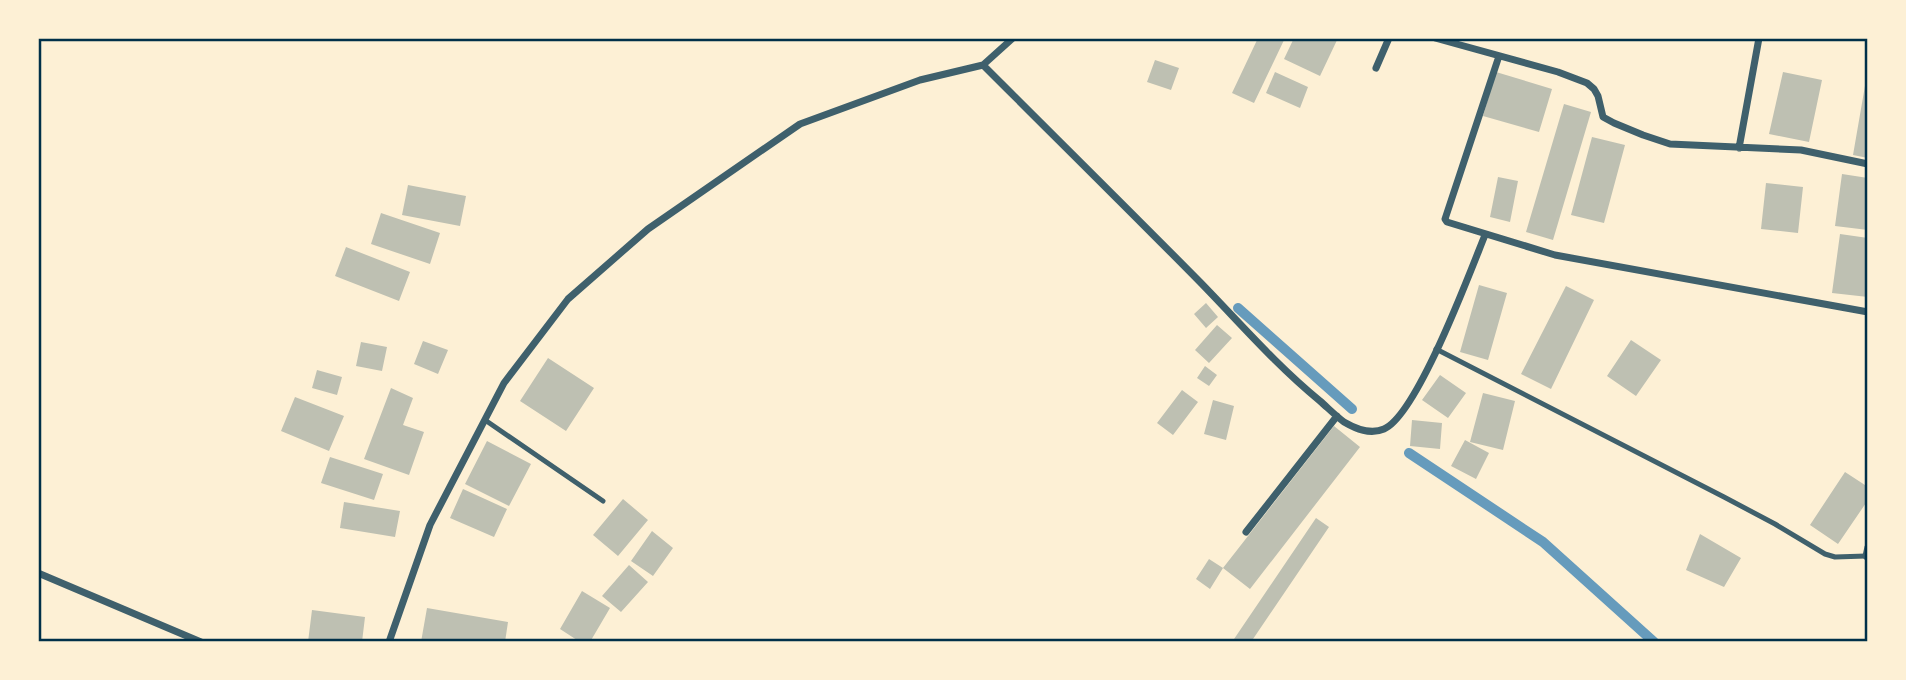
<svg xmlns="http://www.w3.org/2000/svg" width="1906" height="680" viewBox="0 0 1906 680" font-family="'Exo 2',sans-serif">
	<rect width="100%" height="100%" fill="#fdf0d5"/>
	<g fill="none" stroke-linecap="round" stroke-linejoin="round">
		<path stroke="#669bbc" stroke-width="10" d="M1238,308L1352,409
			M1409,453L1543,542L1654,642"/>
	</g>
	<path fill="#bec0b2" d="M1258,38H1285L1254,103L1232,93Z
		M1294,38H1338L1320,76L1284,59Z
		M1155,60L1179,68L1171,90L1147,82Z
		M1275,72L1308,87L1300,108L1266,93Z
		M1496,72L1552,89L1539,132L1483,116Z
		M1783,72L1822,80L1809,142L1769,134Z
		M1866,80H1868V158L1853,155Z
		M1564,104L1591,112L1553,240L1526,232Z
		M1592,137L1625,145L1604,223L1571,215Z
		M1842,174L1868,178V230L1835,226Z
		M1498,177L1518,181L1510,222L1490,217Z
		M1766,183L1803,187L1798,233L1761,229Z
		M408,185L466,196L460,226L402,215Z
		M381,213L440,233L430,264L371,244Z
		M1840,234L1868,238V297L1832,293Z
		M346,247L410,272L399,301L335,276Z
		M1479,285L1507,293L1488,360L1460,352Z
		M1566,286L1594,300L1551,389L1521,374Z
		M1206,303L1218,317L1206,328L1194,314Z
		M1217,325L1232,338L1209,363L1195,350Z
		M1631,340L1661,360L1636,396L1607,376Z
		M423,341L448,350L438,374L414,364Z
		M361,342L387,347L382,371L356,366Z
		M548,358L594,388L566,431L520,401Z
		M1205,366L1217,375L1209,386L1197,378Z
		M317,370L342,377L337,395L312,388Z
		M1440,375L1466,393L1448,418L1422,400Z
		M391,388L413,398L403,425L424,432L409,475L364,459Z
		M1182,390L1198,402L1173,435L1157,423Z
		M1483,393L1515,401L1503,450L1470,442Z
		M295,397L344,416L329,451L281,431Z
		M1213,400L1234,406L1226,440L1204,434Z
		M1412,420L1442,423L1440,449L1410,446Z
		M1334,426L1360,447L1250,589L1223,568Z
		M1465,440L1489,453L1476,479L1451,466Z
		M487,441L531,464L509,506L465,484Z
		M330,457L383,474L374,500L321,483Z
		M1845,472L1868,487V500L1838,544L1810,525Z
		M463,489L507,509L494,537L450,518Z
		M623,499L648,520L618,556L593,535Z
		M344,502L400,511L395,537L340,528Z
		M1316,518L1329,527L1251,642H1232Z
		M652,531L673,548L653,576L631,561Z
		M1700,534L1741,558L1724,587L1686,570Z
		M1209,559L1223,568L1210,589L1196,579Z
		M629,565L648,582L621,612L602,596Z
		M582,591L610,608L590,642H580L560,629Z
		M427,608L508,622L505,642H421Z
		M312,610L365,617L362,642H308Z"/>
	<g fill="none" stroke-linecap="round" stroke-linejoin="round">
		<path stroke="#3f606c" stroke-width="5" d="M1436,349L1724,497L1775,524L1825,554L1835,557L1866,556
			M485,420L603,501"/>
		<path stroke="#3f606c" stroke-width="7" d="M1435,38L1558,72L1587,83L1594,89L1598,96L1603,117L1614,123L1643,135L1670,144L1801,150L1868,164
			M1499,56L1445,219L1447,222L1555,255L1868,312
			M983,65C1055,137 1128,209 1200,282C1240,323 1276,365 1320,401C1328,408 1336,416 1344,422C1356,429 1370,435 1384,429C1417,415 1470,272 1485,235
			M1376,68L1389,38
			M1739,148L1759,38
			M1246,532L1337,416
			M1868,547L1866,556L1868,558
			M38,573L201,642
			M389,642L430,525L504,383L568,299L648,229L800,124L920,80L983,65L1013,38"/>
	</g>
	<rect width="1906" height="680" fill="none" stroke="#fdf0d5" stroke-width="80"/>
	<rect x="40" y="40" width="1826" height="600" fill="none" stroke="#003049" stroke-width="2.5"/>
</svg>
